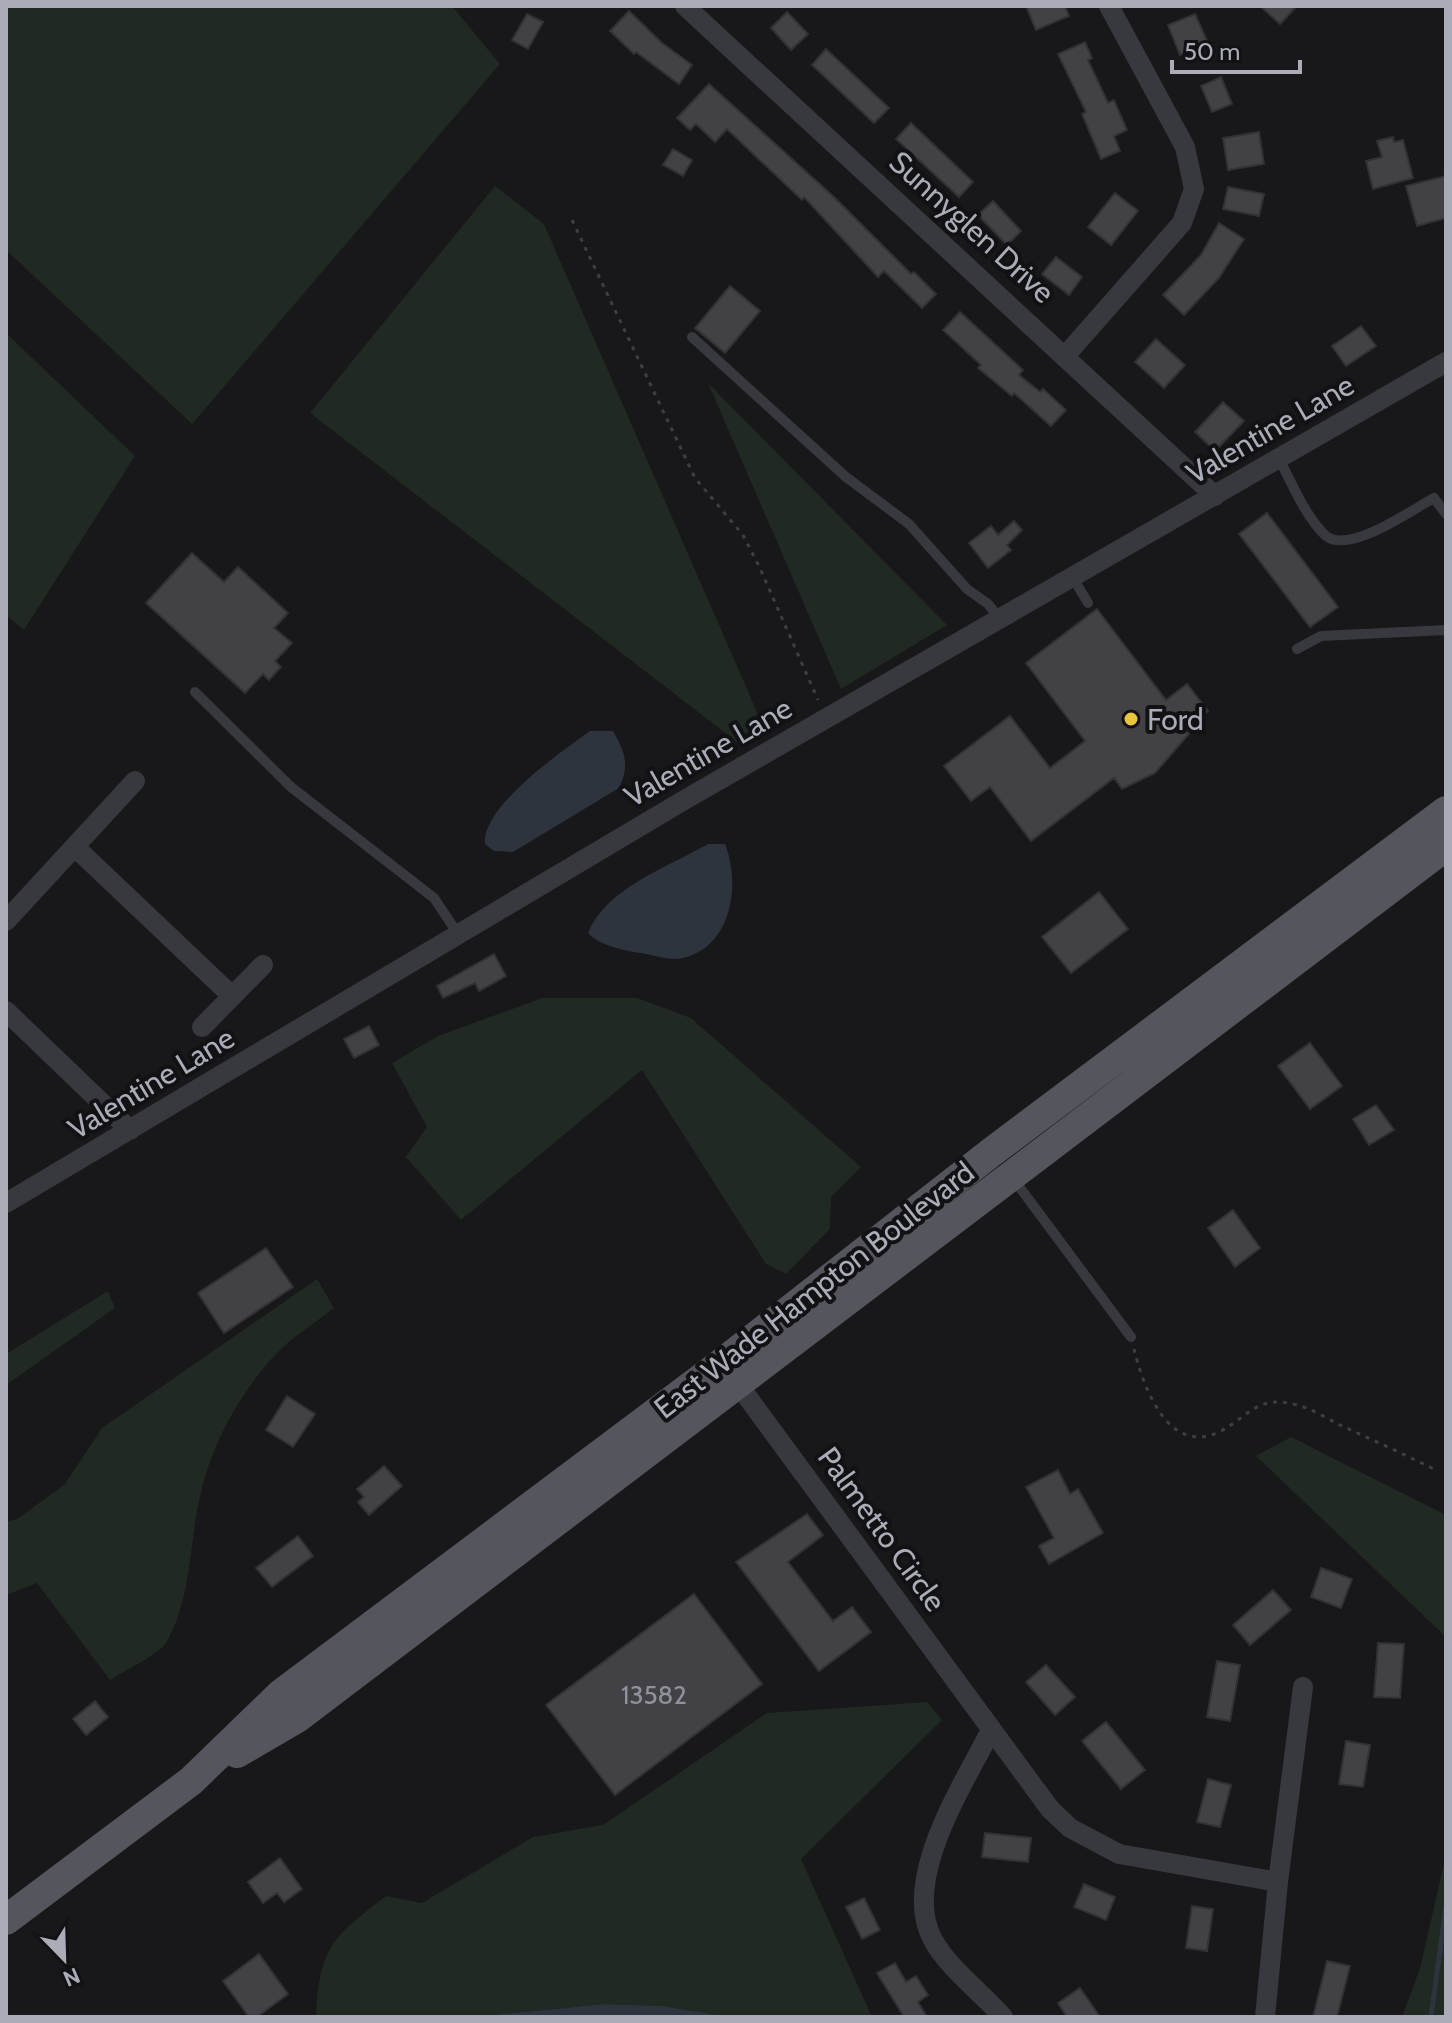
<svg xmlns="http://www.w3.org/2000/svg" width="1452" height="2023" viewBox="0 0 1452 2023" font-family="Cabin,sans-serif">
	<rect width="100%" height="100%" fill="#181719"/>
	<path fill="#212923" d="M6,6H452L500,64L192,424L6,250Z
		M495,186L544,224L761,721L737,742L310,413Z
		M6,333L135,456L24,630L6,615Z
		M708,383L947,625L841,689Z
		M542,998H637L691,1018L861,1167L831,1197L830,1229L786,1274L766,1264L642,1070L461,1220L406,1157L427,1127L392,1063L438,1036Z
		M317,1279L334,1308C315,1323 292,1337 276,1354C242,1390 214,1440 202,1488C189,1537 193,1597 166,1643C159,1654 123,1672 110,1680L37,1583L6,1595V1522L17,1519L64,1485L102,1428Z
		M108,1291L115,1308L6,1385V1354Z
		M1291,1437L1446,1515V1637L1256,1456Z
		M927,1702L942,1720L801,1859L872,2017H730L663,2006L604,2004L472,2017H316C319,1947 333,1937 386,1896L422,1903L533,1837L603,1825L767,1713Z
		M1446,1855V2017H1402L1420,1968Z"/>
	<path fill="#2e343d" d="M590,731H613C625,752 630,765 619,788L513,852L494,851L485,844C481,807 561,752 590,731Z
		M708,844H725C741,884 732,947 683,958C671,961 653,955 640,953C623,950 600,946 588,933C606,888 668,867 708,844Z
		M604,2004L663,2006L730,2017H472Z"/>
	<g fill="none" stroke-linecap="round" stroke-linejoin="round">
		<path stroke="#2e343d" stroke-width="5" d="M1431,2017L1446,1906"/>
	</g>
	<path fill="#424246" stroke="#323135" stroke-width="2" d="M1026,6H1065L1069,16L1036,30Z
		M1260,6H1297L1280,24Z
		M629,11L662,43L692,65L679,84L636,52L634,54L610,31Z
		M787,12L808,34L791,50L771,28Z
		M527,14L543,22L528,49L512,40Z
		M1195,14L1208,43L1180,55L1168,25Z
		M1085,42L1092,58L1088,60L1108,103L1114,100L1127,130L1114,136L1120,151L1101,159L1082,114L1086,112L1058,54Z
		M826,49L889,108L874,123L812,65Z
		M1221,77L1232,104L1212,112L1201,86Z
		M709,84L834,197L911,274L914,272L936,294L922,308L884,271L878,277L804,197L802,200L727,129L715,142L696,124L690,130L677,118Z
		M911,123L973,182L959,197L896,139Z
		M1259,132L1264,164L1228,170L1223,138Z
		M1393,137L1394,142L1403,140L1413,178L1373,189L1366,161L1382,157L1377,141Z
		M673,149L692,160L683,176L663,165Z
		M1446,176V218L1417,226L1406,186Z
		M1228,187L1264,194L1259,216L1223,209Z
		M1115,193L1138,211L1111,245L1088,227Z
		M993,201L1021,231L1007,245L978,215Z
		M1219,223L1244,239L1219,278L1184,315L1163,295L1201,255Z
		M1056,257L1082,277L1069,295L1042,274Z
		M730,286L760,311L725,353L695,328Z
		M960,312L1023,370L1019,375L1040,392L1043,389L1066,410L1051,426L1014,393L1012,396L978,368L981,365L943,330Z
		M1361,326L1376,346L1346,366L1332,346Z
		M1156,339L1185,365L1164,388L1135,362Z
		M1223,402L1244,421L1215,451L1195,432Z
		M1267,513L1338,607L1310,627L1239,534Z
		M1014,521L1022,530L1007,545L1011,550L988,568L969,543L991,526L998,535Z
		M192,553L224,582L238,567L288,613L274,628L292,643L275,661L281,667L269,680L263,674L245,693L146,603Z
		M1097,609L1166,700L1187,684L1208,711L1185,728L1189,734L1155,773L1122,789L1114,778L1031,841L990,787L971,801L944,766L1010,716L1050,768L1085,741L1026,663Z
		M1099,892L1128,929L1071,973L1042,937Z
		M494,954L506,976L479,991L475,983L443,998L437,986Z
		M369,1026L379,1045L354,1058L344,1039Z
		M1310,1043L1342,1086L1310,1109L1278,1066Z
		M1376,1105L1394,1130L1369,1145L1353,1119Z
		M1233,1210L1260,1248L1235,1267L1208,1228Z
		M266,1248L293,1287L224,1333L198,1293Z
		M287,1396L315,1414L293,1447L266,1430Z
		M384,1466L402,1486L369,1515L358,1502L364,1497L357,1489Z
		M1058,1470L1070,1494L1078,1489L1103,1533L1049,1564L1039,1546L1054,1538L1026,1487Z
		M807,1514L823,1535L788,1562L833,1621L852,1607L871,1632L819,1671L736,1562Z
		M298,1536L313,1556L272,1587L256,1568Z
		M1321,1568L1352,1579L1341,1608L1311,1597Z
		M1273,1590L1291,1610L1250,1645L1233,1625Z
		M694,1594L762,1684L615,1795L546,1705Z
		M1378,1643L1404,1644L1400,1698L1374,1697Z
		M1217,1661L1240,1665L1230,1721L1207,1717Z
		M1046,1665L1075,1697L1055,1715L1026,1682Z
		M95,1701L108,1717L86,1735L73,1719Z
		M1106,1722L1145,1770L1121,1789L1082,1741Z
		M1346,1741L1370,1745L1363,1787L1339,1784Z
		M1208,1779L1231,1785L1220,1827L1197,1822Z
		M985,1833L1031,1838L1028,1862L982,1857Z
		M280,1858L302,1889L284,1902L277,1893L263,1903L248,1882Z
		M1084,1884L1115,1897L1106,1920L1074,1907Z
		M864,1898L880,1930L862,1939L846,1907Z
		M1192,1906L1213,1909L1207,1951L1186,1948Z
		M259,1954L288,1994L257,2017H249L223,1981Z
		M1327,1961L1350,1966L1337,2017H1313Z
		M895,1963L906,1982L916,1976L928,1995L918,2002L927,2017H904L877,1973Z
		M1080,1988L1100,2017H1067L1058,2003Z"/>
	<g fill="none" stroke-linecap="round" stroke-linejoin="round">
		<path stroke="#3e3f45" stroke-width="3" stroke-dasharray="4 6" stroke-linecap="butt" d="M572,220L695,478L743,535L759,566L818,700
			M1134,1349C1143,1386 1168,1458 1221,1431C1250,1415 1259,1394 1297,1405C1312,1409 1328,1419 1342,1426C1373,1440 1405,1455 1436,1470"/>
		<path stroke="#38393e" stroke-width="10" d="M692,337L846,477L909,524L967,589L988,604L1001,620
			M1279,459C1292,483 1305,516 1325,535C1348,556 1411,510 1434,498L1446,514
			M1073,578L1088,603
			M1297,649L1321,636L1446,630
			M195,692L291,787L434,898L458,934
			M1012,1177L1131,1337"/>
		<path stroke="#38393e" stroke-width="20" d="M685,6L1215,496
			M1066,355L1182,223L1194,189L1185,147L1109,6
			M76,848L232,996
			M6,921L135,781
			M6,1011L130,1130
			M202,1027L263,965
			M6,1203L686,799L1446,362
			M732,1376L1050,1809L1070,1828L1119,1854L1278,1882L1265,2017
			M991,1730C964,1784 900,1880 933,1940C949,1969 981,1992 1003,2017
			M1278,1882L1303,1687"/>
		<path stroke="#55555d" stroke-width="30" d="M237,1753L297,1718L1446,846
			M6,1920L191,1781L281,1694L722,1363L993,1151L1446,811"/>
	</g>
	<circle fill="#eac63f" stroke="#121214" stroke-width="3" cx="1131" cy="719" r="8"/>
	<g text-anchor="middle" dominant-baseline="central" stroke-width="8" stroke-linejoin="round" paint-order="stroke">
		<g font-size="26" fill="#90929c">
			<text x="654" y="1695">13582</text>
		</g>
		<g font-size="30" fill="#aaadb8" stroke="#121214">
			<text transform="translate(972 227) rotate(42)">Sunnyglen Drive</text>
			<text transform="translate(1270 429) rotate(-30)">Valentine Lane</text>
			<text transform="translate(708 752) rotate(-30)">Valentine Lane</text>
			<text transform="translate(151 1083) rotate(-31)">Valentine Lane</text>
			<text transform="translate(814 1290) rotate(-38)">East Wade Hampton Boulevard</text>
			<text transform="translate(882 1529) rotate(54)">Palmetto Circle</text>
		</g>
		<g font-size="30" fill="#aaadb8" stroke="#121214" text-anchor="start">
			<text x="1147" y="719">Ford</text>
		</g>
	</g>
	<rect width="1452" height="2023" fill="none" stroke="#aaadb8" stroke-width="16"/>
	<g transform="translate(64 1959) rotate(157)" stroke="#121214" stroke-width="6" paint-order="stroke">
	<path d="M0-6L14 30L0 20L-14 30Z" fill="#aaadb8"/>
	<text y="-12" font-size="22" font-weight="bold" text-anchor="middle" fill="#aaadb8">N</text>
	</g>
	<path d="M1172 60v12h128v-12" fill="none" stroke="#aaadb8" stroke-width="4"/>
	<text x="1184" y="60" font-size="24" fill="#aaadb8" stroke="#121214" stroke-width="6" paint-order="stroke">50 m</text>
</svg>
